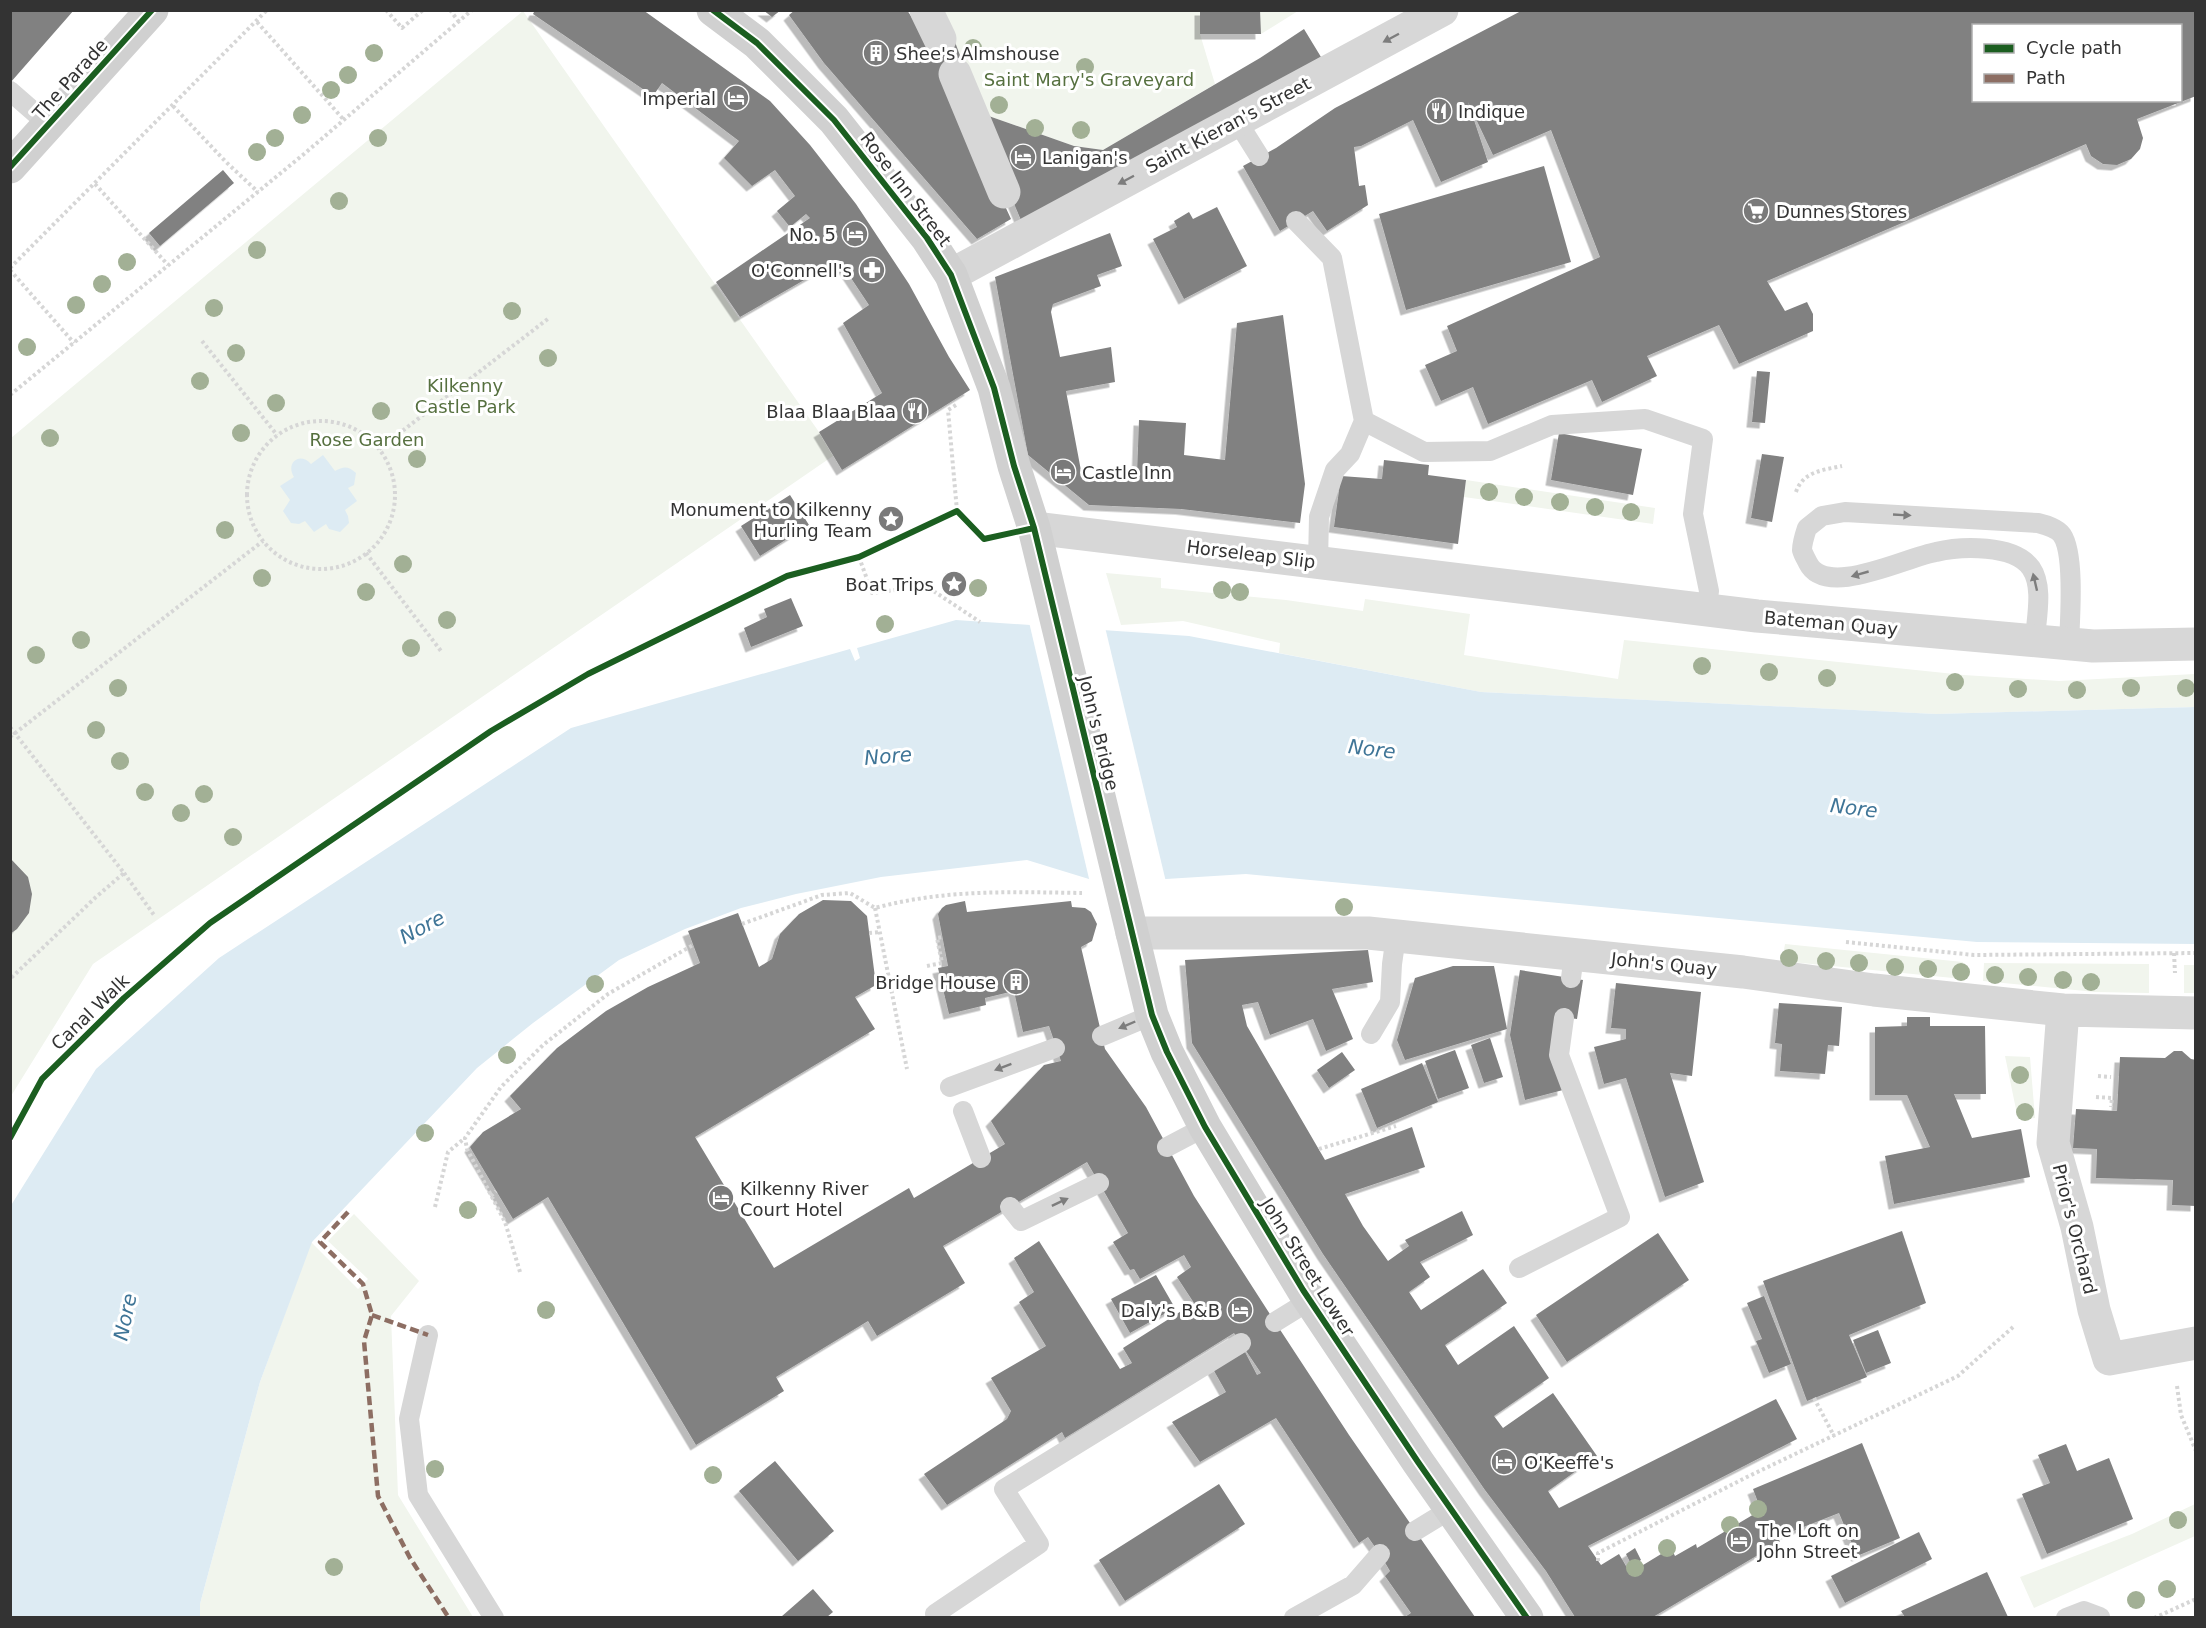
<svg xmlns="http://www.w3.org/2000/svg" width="2206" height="1628" viewBox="0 0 2206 1628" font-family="'DejaVu Sans',sans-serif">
	<defs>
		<filter id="shadow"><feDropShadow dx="-5.5" dy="5.5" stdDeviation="0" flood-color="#0004"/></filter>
	</defs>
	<rect width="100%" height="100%" fill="#fff"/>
	<path fill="#f1f5ed" d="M523,11L819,432L833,456L93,964L11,1096V438Z
		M943,11H1298L1261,34H1200L1215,84L1103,150L1074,146L983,114Z
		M1466,480L1655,508L1653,524L1464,497Z
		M1106,573L1161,578V588L1286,600L1363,611L1365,599L1470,614L1464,655L1618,679L1624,640L1964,675L2059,681L2195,674V707L1936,714L1481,692L1279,653L1280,643L1183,621L1121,625Z
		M1785,944L1963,962V979L1782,961Z
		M1984,963L2149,964V993L2095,992L1983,981Z
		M2184,965H2195V993H2184Z
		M2005,1056L2030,1057L2035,1118L2018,1119Z
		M354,1214L419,1281L391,1316L398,1495L473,1617L200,1618V1604L260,1382L311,1242L358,1289L368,1279L328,1241Z
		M2195,1504V1536L2034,1608L2020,1577L2132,1534Z"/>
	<path fill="#ddebf3" d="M323,455L335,471C344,466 348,466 356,473L354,485L348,488L357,501L345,510L348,516L349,523L340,532L329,529L326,524L314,532L305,521L299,524L291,523L283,511L290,500L280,486L294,477C285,463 300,451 311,464Z
		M956,620L1189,636L1481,692L1936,714L2195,707V944L1977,942L1246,874L1102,883L1027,860L881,877L796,894L741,908L685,929L619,960L533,1023L477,1068L312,1242L260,1382L200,1604V1617H11L10,1207L96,1069L219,958L571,728L850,649L855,661L860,658L857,648Z"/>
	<path fill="#fff" d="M1029,622L1105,627L1166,882L1101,886L1090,883Z"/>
	<path fill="#818181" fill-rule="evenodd" filter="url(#shadow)" d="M10,10H74L10,83Z
		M535,10H643L770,101L810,145L856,204L909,284L949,357L970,390L842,470L819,432L882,393L843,323L869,305L839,260L740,317L716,282L810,218L806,214L790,227L777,211L795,196L775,170L752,186L724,158L739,141L662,83L653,96L533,14Z
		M763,10H781L772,17Z
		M795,10H907L929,44L952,34L964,66L993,180L1011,219L977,239L824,63L789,15Z
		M1200,10H1260L1261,34H1200Z
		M1523,10H2196V96L2137,119L2143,138L2140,149L2131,159L2117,165L2103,164L2091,156L2086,144L1767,281L1785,311L1807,302L1813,314V331L1739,364L1719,325L1647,356L1657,376L1602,402L1592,380L1488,424L1473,387L1441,401L1425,365L1457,351L1447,326L1600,257L1551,130L1493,155L1468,102L1488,162L1441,182L1413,120L1361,146L1354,147L1359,186L1365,185L1368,205L1327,231L1313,211L1280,231L1243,166L1276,148L1335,108ZM1974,26H2180L2181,100H1974Z
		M1304,29L1321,57L1023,225L1010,194L983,114L1074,146L1103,150L1260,58Z
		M1544,166L1571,262L1406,310L1379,214Z
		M223,170L234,183L160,246L149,233Z
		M1217,207L1247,266L1184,299L1153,239L1177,227L1174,221L1189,212L1193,219Z
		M1110,233L1122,266L1097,275L1101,286L1053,304L1051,312L1060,357L1111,347L1115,382L1066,391L1082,476L1137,474L1139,420L1186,423L1184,455L1225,460L1237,323L1283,315L1305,484L1300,523L1181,509L1089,505L1028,455L995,277Z
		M1757,371L1770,372L1765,423L1752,422Z
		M1559,433L1642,449L1633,495L1551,480Z
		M1762,454L1784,457L1772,522L1751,518Z
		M1384,460L1429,465L1428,475L1466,480L1458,544L1334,527L1341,476L1382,479Z
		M790,495L809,525L760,556L741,526Z
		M791,598L803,626L751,647L744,628L767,617L764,609Z
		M10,858L28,877L32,894L29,913L17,929L10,934Z
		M823,900L851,901L867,916L876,985L855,997L875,1029L695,1137L774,1268L909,1188L914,1198L1005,1144L991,1121L1044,1065L1061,1061L1049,1026L1023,1032L1014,991L985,998L986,1005L949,1014L938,968L948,966L938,914L942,908L946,905L965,901L967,912L1071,901L1072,907L1085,908L1091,912L1097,924L1092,941L1081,947L1105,1049L1146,1107L1194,1196L1275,1322L1349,1435L1475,1617H1405L1411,1613L1385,1576L1390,1571L1380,1554L1368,1537L1359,1543L1276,1418L1200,1462L1172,1422L1226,1392L1213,1369L1245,1352L1257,1375L1261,1373L1234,1333L1065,1438L1062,1432L947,1505L924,1474L1007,1419L1011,1411L991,1378L1046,1346L1019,1302L1034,1292L1014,1258L1039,1241L1120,1369L1132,1363L1123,1348L1194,1303L1177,1277L1191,1267L1184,1255L1140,1279L1134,1269L1130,1270L1113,1242L1128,1233L1087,1162L943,1246L965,1283L877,1336L868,1321L776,1377L784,1391L696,1445L548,1197L513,1219L470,1147L483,1132L521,1109L510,1096L557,1048L606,1011L648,987L700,963L688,931L738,913L759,967L772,959L780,934L799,914Z
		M1368,950L1373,982L1332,989L1353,1039L1326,1051L1313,1019L1270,1035L1258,1002L1242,1005L1247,1026L1325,1160L1412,1127L1425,1167L1345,1194L1363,1226L1388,1261L1409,1246L1405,1240L1462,1211L1473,1235L1420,1262L1430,1277L1409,1292L1421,1310L1483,1269L1507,1303L1445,1345L1458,1365L1514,1326L1549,1378L1494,1416L1503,1428L1553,1393L1597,1456L1548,1491L1559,1508L1776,1399L1797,1439L1588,1546L1601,1565L1619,1554L1630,1573L1671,1548L1675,1556L1696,1544L1697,1548L1761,1510L1753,1489L1862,1443L1900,1538L1857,1556L1839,1513L1778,1537L1780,1542L1653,1617H1575L1546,1571L1485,1490L1323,1254L1192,1043L1185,960Z
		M1453,966H1494L1507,1029L1405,1060L1397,1040L1415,978Z
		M1520,970L1583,980L1577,1019L1555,1016L1563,1090L1525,1100L1510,1035Z
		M1616,983L1701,992L1692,1076L1670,1073L1704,1182L1665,1197L1626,1078L1604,1084L1594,1047L1626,1039V1029L1611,1028Z
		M1779,1003L1842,1007L1839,1046L1828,1045L1825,1074L1780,1071L1782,1044L1775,1043Z
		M1907,1017H1930V1026H1985L1986,1094H1954L1972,1138L2021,1129L2030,1177L1894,1204L1885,1156L1930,1147L1907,1095H1875V1027L1907,1026Z
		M1490,1038L1503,1077L1484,1083L1471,1045Z
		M1455,1050L1469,1088L1438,1099L1425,1061Z
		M2174,1051H2182L2191,1059L2196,1060V1206L2172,1205L2173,1180L2096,1178L2097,1149L2073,1148L2076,1109L2117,1111L2120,1057L2165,1058Z
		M1342,1052L1355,1070L1329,1088L1317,1070Z
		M1422,1063L1438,1102L1377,1128L1361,1089Z
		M1902,1231L1926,1303L1849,1335L1867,1377L1807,1401L1763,1281Z
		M1658,1233L1689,1280L1567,1362L1536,1315Z
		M1156,1275L1175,1308L1130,1333L1111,1299Z
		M1764,1296L1791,1364L1769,1373L1756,1341L1762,1339L1747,1303Z
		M1878,1330L1891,1363L1866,1373L1853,1340Z
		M2066,1444L2077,1471L2109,1458L2133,1519L2047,1554L2022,1494L2050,1483L2038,1455Z
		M775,1461L834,1531L798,1561L739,1491Z
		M1219,1484L1245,1524L1125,1601L1099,1560Z
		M1919,1532L1932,1559L1845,1603L1831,1576Z
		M1635,1548L1641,1560L1632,1566L1626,1554Z
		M1987,1572L2008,1617H1905L1901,1611Z
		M813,1589L833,1612L827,1617H781Z"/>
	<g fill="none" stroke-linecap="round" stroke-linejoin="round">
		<path stroke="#d6d6d6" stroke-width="4" stroke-dasharray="3 3" stroke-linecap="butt" d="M386,10L402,28L423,10
			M450,10L459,22
			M257,22L344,120
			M173,106L226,162L258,192
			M95,184L168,265
			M10,268L267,10
			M10,270L74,343
			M202,341L277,435
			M10,395L304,154L472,10
			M956,405L948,410L957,511
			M247 495a74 74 0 1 1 148 0a74 74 0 1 1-148 0Z
			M379,449L549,318
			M1796,492C1803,471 1824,470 1842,466
			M366,553L441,651
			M859,557L872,593L926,586L980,622
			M10,727L124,873L96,897L10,979
			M10,737L263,541
			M124,873L154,915
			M875,908L907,1069
			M742,924L822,895L850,893L875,908C945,889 1011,892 1082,893
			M869,933L880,932
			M1846,942L1974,955L2196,953
			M2174,953L2175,973
			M927,966L942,963L937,938L942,937
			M2098,1076L2111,1077
			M2096,1097L2112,1098L2111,1107
			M10,1138L42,1079L124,998L210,923L491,731L588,674L787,576L859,557L957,511L984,539L996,537
			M1319,1149L1396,1126
			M491,1196L496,1191
			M435,1207L448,1152L465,1138
			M520,1272L505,1222L467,1149L465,1138L501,1087L543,1045L608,994L693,945
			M2177,1386L2181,1415L2196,1451
			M1814,1398L1834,1436
			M1598,1561V1553L1747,1477L1958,1376L2013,1327
			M2154,1618L2196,1599"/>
		<path stroke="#d7d7d7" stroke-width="20" d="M10,91L49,125
			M1237,121L1259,156
			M1296,221L1332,258L1364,421L1424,452L1490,451L1552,425L1645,419L1703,439L1693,514L1709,591L1706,610
			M1318,562L1319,517L1335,470L1350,454L1364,421
			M2035,640C2036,619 2044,587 2031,568C2014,544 1961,546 1936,552C1906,557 1826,599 1808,563C1806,559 1803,554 1802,550C1802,544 1805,534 1807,528L1822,516L1845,512L2038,523C2046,525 2057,528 2062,535C2075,554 2070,619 2069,643
			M1571,978L1574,955
			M1371,1034L1390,1002L1392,964L1396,936
			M1102,1036L1152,1015
			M950,1087L1055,1048
			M963,1111L981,1158
			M1167,1147L1205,1127
			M1010,1207L1021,1221L1099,1183
			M1519,1268L1620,1217L1559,1055L1564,1018
			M1275,1322L1309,1301
			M428,1335L409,1419L418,1495L494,1618
			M1415,1531L1451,1509
			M935,1614L1039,1544L1004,1489L1241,1343
			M1294,1618L1353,1585L1380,1554
			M2066,1618L2084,1611L2100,1617"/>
		<path stroke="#d7d7d7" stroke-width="33" d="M926,10L940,39
			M955,74L1004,192
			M951,275L1442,10
			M1132,933H1368L1743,972L1874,990L2063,1010L2196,1013
			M2063,1010L2053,1143L2077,1227L2094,1310L2109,1359L2196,1343"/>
		<path stroke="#d7d7d7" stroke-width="33" d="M1034,528L1757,616L2093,646L2196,644"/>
		<path stroke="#d0d0d0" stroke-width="33" d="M713,10L757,43L834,120L927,238L951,275L994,388L1014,466L1034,528L1152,1015L1167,1052L1205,1127L1303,1290L1418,1462L1527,1618
			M10,167L152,10"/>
		<path stroke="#8d6e63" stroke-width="4.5" stroke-dasharray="9 4.5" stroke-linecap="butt" d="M348,1212L320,1242L363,1284L372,1315L364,1341L378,1496L410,1558L449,1618
			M372,1315L428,1335"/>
		<g stroke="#fff" stroke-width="10">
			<path id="cycleway" d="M713,10L757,43L834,120L927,238L951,275L994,388L1014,466L1034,528L1152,1015L1167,1052L1205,1127L1303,1290L1418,1462L1527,1618
				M10,167L152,10
				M10,1138L42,1079L124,998L210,923L491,731L588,674L787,576L859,557L957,511L984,539L1034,528"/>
		</g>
		<use href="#cycleway" stroke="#1b5e20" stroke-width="6"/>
	</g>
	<g fill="#a2b095">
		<circle cx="973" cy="48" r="9"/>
		<circle cx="374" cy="53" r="9"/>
		<circle cx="1085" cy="67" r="9"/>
		<circle cx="348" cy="75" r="9"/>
		<circle cx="331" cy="90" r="9"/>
		<circle cx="999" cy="105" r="9"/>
		<circle cx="302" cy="115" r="9"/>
		<circle cx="1035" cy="128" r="9"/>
		<circle cx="1081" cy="130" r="9"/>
		<circle cx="275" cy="138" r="9"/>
		<circle cx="378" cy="138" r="9"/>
		<circle cx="257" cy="152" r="9"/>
		<circle cx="339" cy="201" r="9"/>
		<circle cx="257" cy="250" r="9"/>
		<circle cx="127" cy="262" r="9"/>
		<circle cx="102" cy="284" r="9"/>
		<circle cx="76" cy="305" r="9"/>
		<circle cx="214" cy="308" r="9"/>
		<circle cx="512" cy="311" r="9"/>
		<circle cx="27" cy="347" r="9"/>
		<circle cx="236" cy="353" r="9"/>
		<circle cx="548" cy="358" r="9"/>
		<circle cx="200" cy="381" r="9"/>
		<circle cx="276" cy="403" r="9"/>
		<circle cx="381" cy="411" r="9"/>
		<circle cx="241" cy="433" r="9"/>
		<circle cx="50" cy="438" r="9"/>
		<circle cx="417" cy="459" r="9"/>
		<circle cx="1489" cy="492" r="9"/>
		<circle cx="1524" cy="497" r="9"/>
		<circle cx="1560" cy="502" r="9"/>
		<circle cx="1595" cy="507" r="9"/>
		<circle cx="1631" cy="512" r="9"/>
		<circle cx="225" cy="530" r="9"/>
		<circle cx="403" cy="564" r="9"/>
		<circle cx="262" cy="578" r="9"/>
		<circle cx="978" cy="588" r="9"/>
		<circle cx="1222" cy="590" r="9"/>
		<circle cx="366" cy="592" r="9"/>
		<circle cx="1240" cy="592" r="9"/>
		<circle cx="447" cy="620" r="9"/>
		<circle cx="885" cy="624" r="9"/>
		<circle cx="81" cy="640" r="9"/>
		<circle cx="411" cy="648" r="9"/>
		<circle cx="36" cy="655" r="9"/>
		<circle cx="1702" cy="666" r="9"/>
		<circle cx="1769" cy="672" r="9"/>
		<circle cx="1827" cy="678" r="9"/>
		<circle cx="1955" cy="682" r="9"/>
		<circle cx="118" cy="688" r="9"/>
		<circle cx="2131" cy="688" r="9"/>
		<circle cx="2186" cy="688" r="9"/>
		<circle cx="2018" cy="689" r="9"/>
		<circle cx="2077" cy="690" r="9"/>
		<circle cx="96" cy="730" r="9"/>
		<circle cx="120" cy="761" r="9"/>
		<circle cx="145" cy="792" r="9"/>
		<circle cx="204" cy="794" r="9"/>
		<circle cx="181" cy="813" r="9"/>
		<circle cx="233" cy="837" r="9"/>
		<circle cx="1344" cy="907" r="9"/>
		<circle cx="1789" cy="958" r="9"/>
		<circle cx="1826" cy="961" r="9"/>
		<circle cx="1859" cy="963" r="9"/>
		<circle cx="1895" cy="967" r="9"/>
		<circle cx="1928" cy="969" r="9"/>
		<circle cx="1961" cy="972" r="9"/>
		<circle cx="1995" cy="975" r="9"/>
		<circle cx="2028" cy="977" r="9"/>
		<circle cx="2063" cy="980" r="9"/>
		<circle cx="2091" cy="982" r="9"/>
		<circle cx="595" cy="984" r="9"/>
		<circle cx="507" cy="1055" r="9"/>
		<circle cx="2020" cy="1075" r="9"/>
		<circle cx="2025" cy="1112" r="9"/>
		<circle cx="425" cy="1133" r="9"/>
		<circle cx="468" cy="1210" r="9"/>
		<circle cx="546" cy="1310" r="9"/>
		<circle cx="435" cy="1469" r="9"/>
		<circle cx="713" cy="1475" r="9"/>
		<circle cx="1758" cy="1509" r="9"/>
		<circle cx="2178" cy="1520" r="9"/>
		<circle cx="1730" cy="1525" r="9"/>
		<circle cx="1667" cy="1548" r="9"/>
		<circle cx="334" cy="1567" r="9"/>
		<circle cx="1635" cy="1568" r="9"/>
		<circle cx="2167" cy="1589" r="9"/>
		<circle cx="2136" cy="1600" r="9"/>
	</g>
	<defs><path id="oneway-solid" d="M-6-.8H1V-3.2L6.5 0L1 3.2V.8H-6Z" transform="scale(1.5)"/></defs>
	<g fill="#7d7d7d">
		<use href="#oneway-solid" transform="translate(1391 38) rotate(152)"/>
		<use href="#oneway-solid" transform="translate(1126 180) rotate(152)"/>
		<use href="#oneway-solid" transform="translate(1902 515) rotate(3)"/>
		<use href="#oneway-solid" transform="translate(1860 574) rotate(164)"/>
		<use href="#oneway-solid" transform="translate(2035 582) rotate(-103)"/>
		<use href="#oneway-solid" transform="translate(1127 1025) rotate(157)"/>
		<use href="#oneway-solid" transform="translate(1003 1067) rotate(159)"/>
		<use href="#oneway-solid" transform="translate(1060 1202) rotate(-25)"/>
	</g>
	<defs>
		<g id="building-disc" transform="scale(1.35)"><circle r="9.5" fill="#7a7a7a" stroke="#fff"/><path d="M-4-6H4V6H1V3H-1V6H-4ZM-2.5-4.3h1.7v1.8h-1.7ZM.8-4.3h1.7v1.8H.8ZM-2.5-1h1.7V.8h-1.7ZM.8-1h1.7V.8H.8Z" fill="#fff"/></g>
		<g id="hotel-disc" transform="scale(1.35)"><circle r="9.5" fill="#7a7a7a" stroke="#fff"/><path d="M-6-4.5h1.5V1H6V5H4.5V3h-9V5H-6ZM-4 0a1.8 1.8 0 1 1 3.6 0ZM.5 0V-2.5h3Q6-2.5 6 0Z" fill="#fff"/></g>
		<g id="restaurant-disc" transform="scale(1.35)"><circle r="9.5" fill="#7a7a7a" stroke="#fff"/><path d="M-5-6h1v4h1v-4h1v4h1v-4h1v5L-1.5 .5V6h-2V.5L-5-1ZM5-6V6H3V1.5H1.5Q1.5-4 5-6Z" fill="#fff"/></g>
		<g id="supermarket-disc" transform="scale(1.35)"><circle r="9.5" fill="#7a7a7a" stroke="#fff"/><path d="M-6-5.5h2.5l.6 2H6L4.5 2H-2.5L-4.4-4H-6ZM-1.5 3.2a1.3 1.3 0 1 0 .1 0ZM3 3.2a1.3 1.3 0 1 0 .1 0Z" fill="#fff"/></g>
		<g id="pharmacy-disc" transform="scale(1.35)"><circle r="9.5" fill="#7a7a7a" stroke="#fff"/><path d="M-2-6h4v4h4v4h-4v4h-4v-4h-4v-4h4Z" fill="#fff"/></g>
		<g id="sight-disc" transform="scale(1.35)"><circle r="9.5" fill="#7a7a7a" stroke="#fff"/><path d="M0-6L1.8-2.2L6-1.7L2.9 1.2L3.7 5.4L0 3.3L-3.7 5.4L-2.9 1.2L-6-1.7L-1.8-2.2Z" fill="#fff"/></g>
	</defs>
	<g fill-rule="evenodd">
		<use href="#building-disc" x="876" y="53"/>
		<use href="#hotel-disc" x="736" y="98"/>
		<use href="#restaurant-disc" x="1439" y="111"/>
		<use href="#hotel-disc" x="1023" y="157"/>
		<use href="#supermarket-disc" x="1756" y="211"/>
		<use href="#hotel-disc" x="855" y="234"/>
		<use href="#pharmacy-disc" x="872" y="270"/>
		<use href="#restaurant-disc" x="915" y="411"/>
		<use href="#hotel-disc" x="1063" y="472"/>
		<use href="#sight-disc" x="891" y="519"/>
		<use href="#sight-disc" x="954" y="584"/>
		<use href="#building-disc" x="1016" y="982"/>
		<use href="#hotel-disc" x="721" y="1198"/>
		<use href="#hotel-disc" x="1240" y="1310"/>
		<use href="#hotel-disc" x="1504" y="1462"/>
		<use href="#hotel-disc" x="1739" y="1540"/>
	</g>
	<g text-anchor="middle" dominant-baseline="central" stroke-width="6" stroke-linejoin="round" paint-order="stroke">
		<g font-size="18" fill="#333" stroke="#fff" text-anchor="start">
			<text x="896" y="53">Shee's Almshouse</text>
			<text x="716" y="98" text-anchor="end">Imperial</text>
			<text x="1458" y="111">Indique</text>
			<text x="1042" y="157">Lanigan's</text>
			<text x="1776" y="211">Dunnes Stores</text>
			<text x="836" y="234" text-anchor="end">No. 5</text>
			<text x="852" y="270" text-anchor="end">O'Connell's</text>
			<text x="896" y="411" text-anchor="end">Blaa Blaa Blaa</text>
			<text x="1082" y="472">Castle Inn</text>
			<text x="872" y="509" text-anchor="end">Monument to Kilkenny<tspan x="872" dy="21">Hurling Team</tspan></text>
			<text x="934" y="584" text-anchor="end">Boat Trips</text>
			<text x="996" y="982" text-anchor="end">Bridge House</text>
			<text x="740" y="1188">Kilkenny River<tspan x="740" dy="21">Court Hotel</tspan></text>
			<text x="1220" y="1310" text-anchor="end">Daly's B&amp;B</text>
			<text x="1524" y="1462">O'Keeffe's</text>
			<text x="1758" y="1530">The Loft on<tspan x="1758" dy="21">John Street</tspan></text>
		</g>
		<g font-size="18" fill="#333" stroke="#fff">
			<text transform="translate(70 79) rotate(-48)">The Parade</text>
			<text transform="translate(1228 125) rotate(-28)">Saint Kieran's Street</text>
			<text transform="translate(906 189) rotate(53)">Rose Inn Street</text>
			<text transform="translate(1251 554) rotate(7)">Horseleap Slip</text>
			<text transform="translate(1831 623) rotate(5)">Bateman Quay</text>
			<text transform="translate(1099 733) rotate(76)">John's Bridge</text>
			<text transform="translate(1664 964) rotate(6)">John's Quay</text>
			<text transform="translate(90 1012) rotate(-44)">Canal Walk</text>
			<text transform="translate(2075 1229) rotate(76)">Prior's Orchard</text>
			<text transform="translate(1308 1267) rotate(58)">John Street Lower</text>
		</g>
		<g font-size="18" fill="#56703f" stroke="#fff">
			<text x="1089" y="79">Saint Mary's Graveyard</text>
			<text x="465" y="385">Kilkenny<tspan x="465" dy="21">Castle Park</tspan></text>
			<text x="367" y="439">Rose Garden</text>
		</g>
		<g font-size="20" font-style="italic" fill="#3f7597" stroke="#fff">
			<text transform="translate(1372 749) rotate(7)">Nore</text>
			<text transform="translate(888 756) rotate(-5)">Nore</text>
			<text transform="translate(1854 808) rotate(7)">Nore</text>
			<text transform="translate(422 927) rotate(-28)">Nore</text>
			<text transform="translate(125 1317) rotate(-78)">Nore</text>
		</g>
	</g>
	<rect width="2206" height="1628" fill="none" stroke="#333333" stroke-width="24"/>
	<rect x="1972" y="24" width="210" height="78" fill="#ffffff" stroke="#adadad" stroke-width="1.5"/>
	<rect x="1984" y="44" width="30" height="9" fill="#1b5e20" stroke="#adadad" stroke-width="1.5"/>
	<text x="2026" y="54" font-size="18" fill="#333333">Cycle path</text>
	<rect x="1984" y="74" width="30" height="9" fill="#8d6e63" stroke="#adadad" stroke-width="1.5"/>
	<text x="2026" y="84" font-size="18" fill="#333333">Path</text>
</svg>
